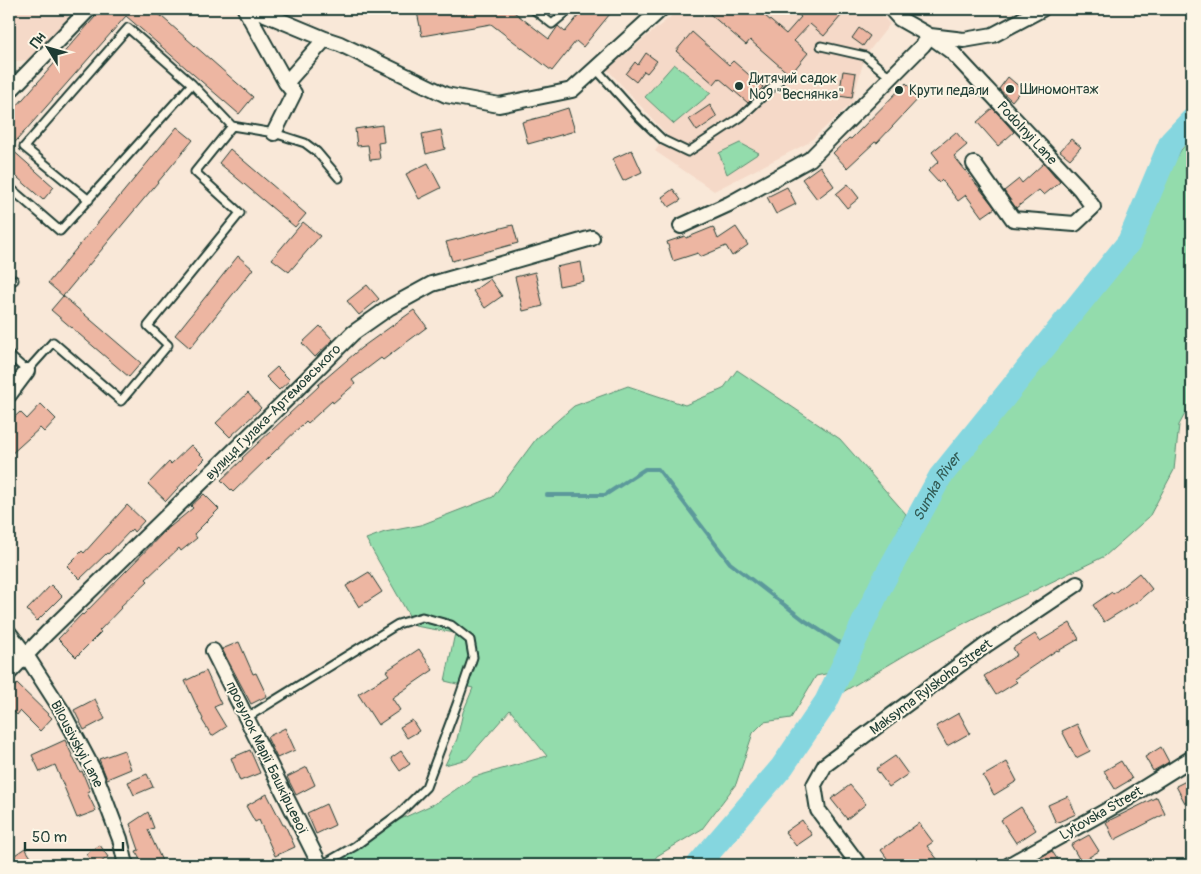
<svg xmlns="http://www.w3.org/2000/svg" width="1201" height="874" viewBox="0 0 1201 874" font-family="Pangolin,sans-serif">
	<rect width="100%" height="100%" fill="#f9e8d8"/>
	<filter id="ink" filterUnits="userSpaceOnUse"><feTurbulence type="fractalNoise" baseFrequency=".02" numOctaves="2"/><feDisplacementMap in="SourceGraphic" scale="10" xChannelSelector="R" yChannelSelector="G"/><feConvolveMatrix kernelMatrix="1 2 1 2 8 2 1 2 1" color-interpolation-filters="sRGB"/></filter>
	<g filter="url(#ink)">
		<path fill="#f5d9c8" d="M9,9H61L69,17L29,60L17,61L9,68Z
			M680,9H876L890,24L865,56L852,103L808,143L714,191L655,151L667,135L607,69Z"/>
		<path fill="#93dcac" stroke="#598c70" d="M674,64L711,93L674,124L645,97Z
			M1192,137V401L1179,425L1174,470L1149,517L1105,556L1037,589L980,615L912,651L826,702L880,587L940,477L1129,242L1181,150Z
			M740,143L759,153L727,174L719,153Z
			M737,370L840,439L906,514L830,673L816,676L791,718L764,722L753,733L736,784L702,829L657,856L650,865H341L347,849L392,823L436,803L474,777L547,756L510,710L467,759L445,765L457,739L463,712L473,688L445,681L455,633L415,626L366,539L385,532L421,525L493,497L536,439L574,406L628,386L685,405L723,389Z"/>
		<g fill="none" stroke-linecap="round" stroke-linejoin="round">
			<path stroke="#5c999b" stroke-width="4" d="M547,495H605L645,469H658L730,563L804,620L850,650"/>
			<path stroke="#85d6df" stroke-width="24" id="s1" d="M698,865L782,767L826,702L880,587L940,477L1129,242L1171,142L1192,120"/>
		</g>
		<path fill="#edb6a2" stroke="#1f3d34" d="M102,9H153L253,97L239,114L126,16L10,148L54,187L43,200L9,170V115Z
			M429,9H510L549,39L558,26L565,32L584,9H614L583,47L576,41L552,71L491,24L422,36L417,12L429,10Z
			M704,9H757L786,34L801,17L792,9H833L841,16L824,36L810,24L794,41L808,53L790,75L750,40L746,45Z
			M859,28L870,36L863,46L852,38Z
			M692,32L729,65L733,61L763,87L748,103L719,78L714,84L676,51Z
			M646,53L657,61L647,73L644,71L636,82L626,74L635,62L638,65Z
			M843,71L856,73L852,98L839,96Z
			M1008,77L1022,89L1012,101L999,89Z
			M906,83L920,97L877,143L875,142L847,168L833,153L849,138L851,139Z
			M710,105L717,117L697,131L689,119Z
			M568,108L575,131L528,144L522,122L549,115V114Z
			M993,108L1014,132L998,146L977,122Z
			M382,125L384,142L378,143L380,159L370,160L368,145L357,146L355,129Z
			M177,127L193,140L63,296L48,283Z
			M441,130L445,149L426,154L422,134Z
			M956,132L967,145L954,156L995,208L982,217L966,195L958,201L942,180L939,183L928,171L939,161L932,152Z
			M1071,139L1081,147L1070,159L1060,151Z
			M230,149L306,214L295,227L219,163Z
			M632,150L642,172L623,181L612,159Z
			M428,163L441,188L419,199L406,174Z
			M1044,163L1060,182L1044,195L1039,190L1016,208L1004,191L1019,179L1022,183Z
			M820,166L834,186L817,199L802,179Z
			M848,184L859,198L847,208L836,194Z
			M787,187L796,204L776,214L767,197Z
			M673,189L681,200L669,207L662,197Z
			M303,222L320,236L289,272L272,259Z
			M513,225L518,243L452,261L446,242Z
			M713,227L718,239L736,227L748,245L732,256L726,246L700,257L698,253L673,261L667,242L685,236L686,238Z
			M238,256L253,269L190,348L175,335Z
			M581,262L584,281L559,286L556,267Z
			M535,272L543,306L523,311L515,277Z
			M490,279L502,296L485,308L473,291Z
			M367,285L379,299L359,315L347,301Z
			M63,296L141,363L129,377L51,310Z
			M414,310L427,327L383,360L381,358L352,380L355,384L333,403L332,401L308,423L306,421L233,492L221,480L243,459L242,458L257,444L319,386L318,385L361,348Z
			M320,326L333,340L315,357L302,343Z
			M277,367L290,380L279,390L266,377Z
			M248,393L261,408L230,437L216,423Z
			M41,404L56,419L44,432L40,428L9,456V422L20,412L27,419Z
			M191,445L205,459L186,478V479L166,501L148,484L169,462L171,464Z
			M204,494L219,509L194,534L197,538L181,551L179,548L146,579L148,581L121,606L122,607L99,631L101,632L76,657L58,639L82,614L83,615L165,531L193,508L191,506Z
			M127,505L144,521L134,532L132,529L108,554L107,553L80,579L67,566L82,551L84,553Z
			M369,572L382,592L359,607L346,586Z
			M1139,573L1152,589L1138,601L1104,622L1093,605L1112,592L1113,594Z
			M51,585L62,596L37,621L27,610Z
			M1070,623L1079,639L1058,651L1057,650L1014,679L1017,682L996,695L984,676L1017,655L1013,648L1035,634L1040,641Z
			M239,642L253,674L256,673L267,696L251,704L222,649Z
			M419,649L433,670L392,698L400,710L378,725L358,694L389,675L386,671Z
			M206,671L221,704L214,707L226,727L212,736L202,720L203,719L185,681Z
			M17,684L52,718L40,731L20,711L17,715L9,707V693Z
			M95,699L105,719L84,730L74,710Z
			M959,713L970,733L947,746L936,726Z
			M412,720L419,731L407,738L400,727Z
			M1077,724L1090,751L1076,758L1062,731Z
			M285,728L295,750L277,758L267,737Z
			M65,740L80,772L82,771L90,791L87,792L96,811L77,818L55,765L40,772L32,755Z
			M1161,747L1169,762L1153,771L1145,757Z
			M124,750L131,769L107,779L99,759Z
			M250,750L260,773L240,781L231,758Z
			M401,751L410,764L400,771L391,758Z
			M895,756L908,774L889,787L876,769Z
			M1121,761L1132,779L1115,789L1104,771Z
			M1007,762L1017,781L994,795L983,776Z
			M307,767L315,785L296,795L287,777Z
			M147,774L153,787L134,795L128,782Z
			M1192,778V799L1185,803L1176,786Z
			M850,785L866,804L847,819L831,799Z
			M267,794L283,825H285L295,847L275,856L259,820L255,822L246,806Z
			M1068,796L1076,814L1056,823L1048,805Z
			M1157,797L1165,814L1114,840L1106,822Z
			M326,804L335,825L316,834L307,813Z
			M1021,807L1036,830L1016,843L1001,820Z
			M148,812L154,828L148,830L162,861L152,865H143L136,851L139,850L130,824Z
			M802,820L812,835L796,846L785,832Z
			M919,823L933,842L927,846L942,865H892L881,850Z
			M1089,835L1099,851L1081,862L1071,845Z
			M100,845L108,857L97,865H94L86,854Z
			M25,848L36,865H9V859Z
			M1052,851L1061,865H1027Z"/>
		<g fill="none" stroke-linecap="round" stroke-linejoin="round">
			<g stroke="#1f3d34" stroke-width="11">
				<path id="lane" d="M533,9L552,24L570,9
					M821,46L865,56L890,77
					M596,69L639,117L663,140L688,152L741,117L779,81
					M9,187L60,231L192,84
					M89,200L24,147L128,28L192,84L232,126L274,133L305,143L317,152L339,178
					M9,281L14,280
					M9,355L27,371L53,342L121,401L168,345L148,326L240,213L195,172L232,126
					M246,718L398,624L422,617L451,625L470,640L473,657L457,704L426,787L400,813L355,846L322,865"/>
			</g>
			<g stroke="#1f3d34" stroke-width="18">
				<path id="street" d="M245,9L286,83L294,93L274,133
					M253,9L325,39L340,44L446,95L499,105L572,90L661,9
					M891,9L900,19L930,36L964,40L993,35L1042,9
					M286,83L325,39
					M9,92L89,9
					M681,226L729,204L810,159L923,45L930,36L952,52L1080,189L1093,207L1075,224L1013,219L974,164
					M9,395L27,371
					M9,633L26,655L62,711L95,773L120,839L126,865
					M213,651L320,865
					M9,673L47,633L290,396L353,333L390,307L432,284L592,238
					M859,865L818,810L814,785L825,765L986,645L1077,584
					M1009,865L1120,803L1192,758"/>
			</g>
			<use href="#lane" stroke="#fcf5e5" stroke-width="7"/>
			<use href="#street" stroke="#fcf5e5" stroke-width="14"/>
		</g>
	</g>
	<g fill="#1f3d34" stroke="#fcf5e5" stroke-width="2">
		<circle cx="739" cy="86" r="5"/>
		<circle cx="1010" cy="89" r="5"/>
		<circle cx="899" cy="90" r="5"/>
	</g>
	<g text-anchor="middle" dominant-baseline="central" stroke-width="4" stroke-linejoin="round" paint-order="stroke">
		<g font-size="14" fill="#1f3d34" stroke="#fcf5e5" text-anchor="start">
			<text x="749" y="78">Дитячий садок<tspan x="749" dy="16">№9 "Веснянка"</tspan></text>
			<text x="1020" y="89">Шиномонтаж</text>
			<text x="909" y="90">Крути педали</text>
		</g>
		<g font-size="14" fill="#1f3d34" stroke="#fcf5e5">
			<text transform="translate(1027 133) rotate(47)">Podolnyi Lane</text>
			<text transform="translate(273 412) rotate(-45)">вулиця Гулака-Артемовського</text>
			<text transform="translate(931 687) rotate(-37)">Maksyma Rylskoho Street</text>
			<text transform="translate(77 744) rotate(62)">Bilousivskyi Lane</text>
			<text transform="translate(267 758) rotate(64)">провулок Марії Башкірцевої</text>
			<text transform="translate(1101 813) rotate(-30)">Lytovska Street</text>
		</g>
		<g font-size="15" font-style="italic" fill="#335c56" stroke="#fcf5e5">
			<text stroke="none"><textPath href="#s1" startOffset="450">Sumka River</textPath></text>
		</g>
	</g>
	<rect width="1201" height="874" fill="none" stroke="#fcf5e5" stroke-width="30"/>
	<rect x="15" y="15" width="1171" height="844" fill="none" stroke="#1f3d34" stroke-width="2" filter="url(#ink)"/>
	<g transform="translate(48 48) rotate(307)" stroke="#fcf5e5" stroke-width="4" paint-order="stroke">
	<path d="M0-4L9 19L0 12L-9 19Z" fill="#1f3d34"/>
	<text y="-8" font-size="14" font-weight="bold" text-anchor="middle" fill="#1f3d34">Пн</text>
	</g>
	<path d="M25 842v8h98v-8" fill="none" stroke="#1f3d34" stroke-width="2.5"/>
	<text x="32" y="842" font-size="15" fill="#1f3d34" stroke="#fcf5e5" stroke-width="4" paint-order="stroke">50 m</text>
</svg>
